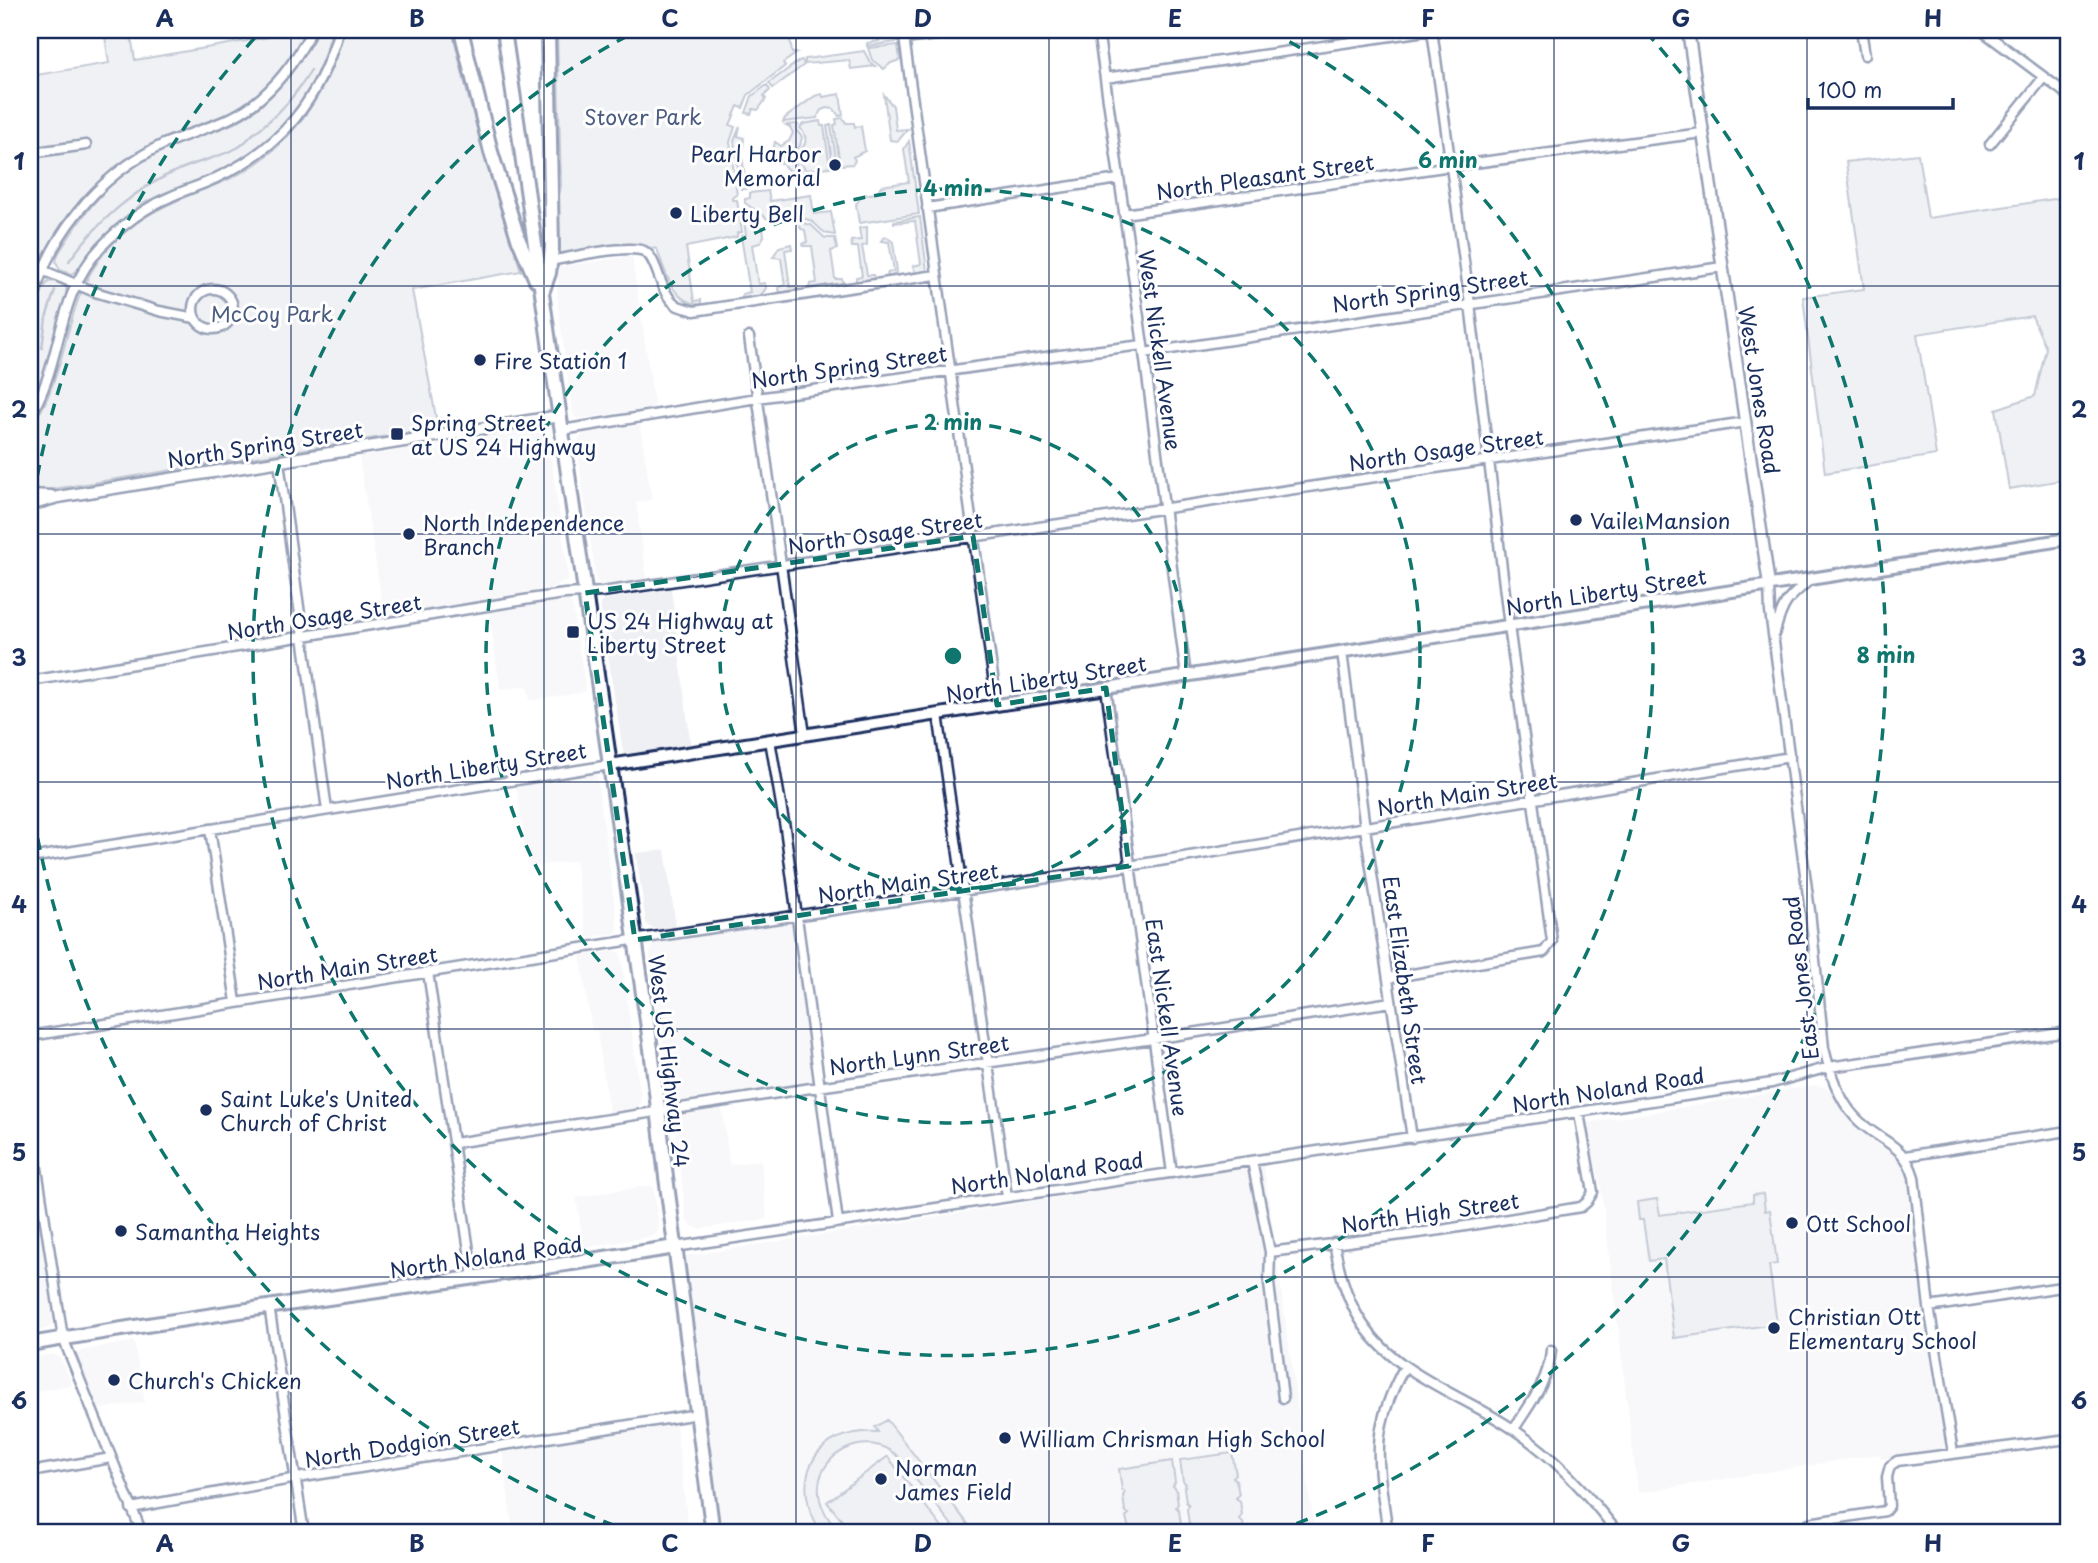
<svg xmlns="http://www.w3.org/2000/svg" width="2098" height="1563" viewBox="0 0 2098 1563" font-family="'Playpen Sans',sans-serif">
	<rect width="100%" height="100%" fill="#fff"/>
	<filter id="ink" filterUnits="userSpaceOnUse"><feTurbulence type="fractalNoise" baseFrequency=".0143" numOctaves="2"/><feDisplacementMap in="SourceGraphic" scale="14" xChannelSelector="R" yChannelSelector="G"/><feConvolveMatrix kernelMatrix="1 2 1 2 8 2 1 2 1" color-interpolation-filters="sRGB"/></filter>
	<g filter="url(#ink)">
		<path fill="#eff0f4" d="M632,256L655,408L578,419L574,416L572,409L557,299L558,267Z
			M640,425L652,500L636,503L647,579L599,585L596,580L576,442L583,433Z
			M543,427L548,435L568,574L567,581L552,588L384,616L359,457Z
			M671,589L691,747L636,756L626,755L623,752L600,604L604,600Z
			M567,600L571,603L573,608L586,692L530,701L527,686L500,690L489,612Z
			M592,773L597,776L618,929L616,933L587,938L575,861L528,867L516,785Z
			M665,850L676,928L656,929L649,927L646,923L636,853Z
			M792,922L814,1076L811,1081L808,1084L682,1102L674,1101L670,1097L650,953L652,946L656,942Z
			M613,951L619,952L621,956L641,1098L640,1105L636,1108L609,1112L597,1031H592L580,956Z
			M1817,1085L1828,1088L1872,1140L1901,1160L1908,1170L1912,1184L1946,1442L1942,1450L1935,1453L1881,1459L1880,1454L1638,1493L1601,1188L1586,1123Z
			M722,1108L730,1165L761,1160L767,1219L699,1229L690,1225L686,1219L674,1118L678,1115Z
			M30,1160L53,1318L51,1326L47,1329L30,1332Z
			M1264,1165L1315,1533H722L685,1256Z
			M653,1185L659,1228L657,1233L653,1236L584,1248L576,1197Z
			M134,1341L145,1402L95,1410L75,1359V1356L84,1350Z
			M53,1354L61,1358L72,1385L30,1392V1358Z
			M676,1424L689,1533H513L502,1451Z"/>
		<path fill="#dee1e7" stroke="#7c88a2" stroke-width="2" d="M104,30H130L135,60L270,37V30H308C285,76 254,107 205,125C185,132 163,137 145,148C100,173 71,213 45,257C39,259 36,259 30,257V76L109,63Z
			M319,30H332C317,89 279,146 221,172C192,184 160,191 134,210C124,218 114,226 106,235C96,245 83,270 71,274L60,270L56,262L58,254C80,219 103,186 139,162C166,144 198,138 228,126C269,109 297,67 319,30Z
			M344,30H452L469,100L521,271L412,290L438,428L41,491H30C30,479 27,435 30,427C32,421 39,415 42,409C48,398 52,387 56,375C71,329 73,292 105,252C137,212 182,199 227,180C288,153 329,93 344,30Z
			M557,30H789L792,53H797L783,63L785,66L748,95L743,108L738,106L730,125L735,127L730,142L737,195L732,197V200H737L742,232L737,233V237L686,247L694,301L701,300V305C671,302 666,273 657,249L640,246L568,254L558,253L557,206L561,186Z
			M878,30H896L897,42L867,46V43L879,41Z
			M898,45L900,60L891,63L884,69L872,60L868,48Z
			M864,51L870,62L875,66L851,69L849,60L805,64V59Z
			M802,60L804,65L773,88L769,83L799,61Z
			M767,85L770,90L764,96L766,99L758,110L753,109L751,114L746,113L752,96Z
			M822,94L823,97L840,94L843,115L839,116L834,109L827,108L821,110L817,118L783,122L785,118L815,96Z
			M884,95L893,106L896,130L908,129L898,141L890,140Z
			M843,118L846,123H854L855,127L861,126L865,151L853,157L855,160L853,164L840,165L834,125L837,124L836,119Z
			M820,121L821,126H824L830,167L806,170L799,162L788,155L789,153C804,153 811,140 800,128L803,124Z
			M796,124L798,125L796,130L802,137L800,146L795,150L787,149L786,153L773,151L775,142L781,146L789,141L793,133L790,127L786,125Z
			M831,125L837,166L833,167L827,126Z
			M740,126L738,136L744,138L743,149L741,150L747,189H741L734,141Z
			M909,141L919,214L859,223L856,204L863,195L876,193L881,186L909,182L904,149Z
			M774,154C787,155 797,163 804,174L788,170L778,160H775Z
			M1918,154L1928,218L2068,197V479L2009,489L1996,409L2035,396L2046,348L2032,316L1917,334L1936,455L1825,473L1803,297L1864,289L1846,162Z
			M768,191L770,201L811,195L814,214L831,212L835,235C819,235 819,222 806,219C796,216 782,221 772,222L745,203V199L750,198V193Z
			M743,213L763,228L764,236L760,243L752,245L758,284L765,283L766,288C762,297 753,298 743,299L742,294L750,292L741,236L746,235Z
			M920,217L927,271L915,273L913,266L921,264L915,221L894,223V221Z
			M799,222L811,225L825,238H835L837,249L831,251L835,279H842L843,283L809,288L810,284L817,283L812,246H803V244L807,242L805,230L801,229Z
			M867,227V245L862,246L867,275H873L875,278L856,282V277L862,276L858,247H852L851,241L861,240L859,228Z
			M887,237L893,242L897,271L895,275L888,277L887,273L894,271L889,242L881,241L883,238Z
			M791,244L792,249L785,250L790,287L797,286L798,289L781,293L778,288L785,285L781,258L773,257L779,247Z
			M55,281L66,287C68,296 63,304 60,313C51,346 46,378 30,408C30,380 30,302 48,282Z
			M1763,1194L1765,1211L1770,1210L1777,1264L1769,1265L1777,1324L1674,1338L1664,1259L1649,1261L1643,1220H1639L1637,1202L1657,1199L1660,1215L1753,1202V1195Z
			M887,1420L975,1533H958C945,1516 931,1499 918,1482C909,1471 902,1457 889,1450C862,1434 822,1453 819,1485C817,1504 828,1519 839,1533H822C787,1482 813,1427 878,1432L875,1427Z
			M1232,1453L1236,1474L1233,1477L1236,1480L1239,1494L1236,1498L1240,1501L1242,1515L1239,1519L1243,1522L1244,1533H1190L1192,1526L1189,1524L1187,1509L1189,1505L1186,1502L1184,1488L1186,1484L1183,1481L1180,1460Z
			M887,1457H888L946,1533H852L827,1502Z
			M1172,1461L1175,1482L1173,1486L1176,1489L1178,1504L1176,1507L1179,1510L1181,1525L1179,1528L1182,1533H1130L1126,1517L1129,1514L1125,1511L1123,1496L1125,1492L1122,1490L1119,1469Z"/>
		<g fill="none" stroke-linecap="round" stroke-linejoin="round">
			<path stroke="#77839f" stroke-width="2.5" d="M69,261C97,222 136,187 181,169C199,161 220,157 237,148C243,145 248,139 253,134C279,114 294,98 311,70
				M42,348L46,318L55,290"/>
			<g stroke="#1b2f5e" stroke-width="13">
				<path id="minor" d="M903,30L997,705
					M1098,30L1143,345L1186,676
					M1861,30L1865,55
					M1981,30L2068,95
					M905,39L973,30
					M1105,78L1432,30
					M1990,144L2044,77
					M30,153L86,145
					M927,208L1119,179
					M1124,214L1451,166L1702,133
					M551,261C570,257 628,244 644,251C659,259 658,294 678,306C683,308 689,309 694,311L936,275
					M30,265L95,292L159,311L195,318
					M193 309a20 20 0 1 1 40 0a20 20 0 1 1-40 0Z
					M30,315C43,241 97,175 164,144C193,131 227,124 252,105C277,86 298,57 312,30
					M749,337L805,735
					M1144,353L1722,267
					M30,416C64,361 54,297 102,246C121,226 144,208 170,197C184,190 200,186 214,179C282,148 319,100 339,30
					M562,430L757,398L1060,355L1143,345
					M279,462L327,810
					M1769,585L1770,612L1810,911L1824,1048C1830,1073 1838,1098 1855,1117C1878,1142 1904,1142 1914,1177L1929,1307L1953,1453
					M1775,632C1783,602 1787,599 1811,579
					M1342,652L1365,828L1412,1138
					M30,681L536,598L565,594L602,592L1746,422
					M1106,688L1172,1173
					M938,714L1007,1197
					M770,740L785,828L838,1222
					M210,829L236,1002
					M30,858L610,765
					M428,972L473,1278
					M1388,978L1544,952L1552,941L1509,626L1470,304L1432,30
					M30,1036L619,942L1129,866L1790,757
					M30,1123L63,1338L142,1533
					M454,1143L811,1088L1153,1039L1391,1002
					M1905,1156L2068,1131
					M1252,1161L1270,1252L1269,1284L1283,1398
					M1334,1243C1339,1269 1345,1295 1359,1318C1392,1374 1462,1394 1513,1429C1555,1457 1587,1493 1618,1533
					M675,1247L1772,1083L1829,1067L2068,1032
					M1270,1252L1441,1230L1581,1207L1587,1202L1593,1192L1579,1113
					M269,1306L304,1533
					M1929,1307L2068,1286
					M1514,1429C1530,1404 1549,1381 1551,1350
					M30,1472L111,1458
					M131,1508L297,1478L698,1414
					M1388,1533C1378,1462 1368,1433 1405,1366
					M1797,1533L1809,1523L1885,1511L1889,1506L1887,1477L1890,1466L1897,1461L2068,1439"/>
			</g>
			<g stroke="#1b2f5e" stroke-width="15">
				<path id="tertiary" d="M1688,30L1769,585
					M30,495L51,496
					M30,505L58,497L560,416"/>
			</g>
			<g stroke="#1b2f5e" stroke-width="16">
				<path id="secondary" d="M610,765L2068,539"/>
			</g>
			<g stroke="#1b2f5e" stroke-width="18">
				<path id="primary" d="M461,30L491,152L518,238L536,280
					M504,30L651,1049L666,1177L713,1533
					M543,290L549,273L552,248L548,30
					M30,1344C244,1307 460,1282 675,1247"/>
			</g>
			<use href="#minor" stroke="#fff" stroke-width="8"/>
			<use href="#tertiary" stroke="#fff" stroke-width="10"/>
			<use href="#secondary" stroke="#fff" stroke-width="10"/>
			<use href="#primary" stroke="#fff" stroke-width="12"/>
		</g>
	</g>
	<path d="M0 0H2098V1563H0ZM973,536L997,705L1106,688L1129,866L635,940L585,593Z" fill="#fff" fill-opacity=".55" fill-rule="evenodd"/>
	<path fill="none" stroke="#0f766e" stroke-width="5" stroke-dasharray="14 9" stroke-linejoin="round" d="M973,536L997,705L1106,688L1129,866L635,940L585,593Z"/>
	<path fill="none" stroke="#1b2f5e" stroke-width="2" stroke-opacity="0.55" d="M291,30V1533M544,30V1533M796,30V1533M1049,30V1533M1302,30V1533M1554,30V1533M1807,30V1533M30,286H2068M30,534H2068M30,782H2068M30,1029H2068M30,1277H2068"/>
	<g fill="none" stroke="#0f766e" stroke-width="3.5" stroke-dasharray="12 9">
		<circle cx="953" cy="656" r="233"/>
		<circle cx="953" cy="656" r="467"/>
		<path d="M1271 32A700 700 0 1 1 635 32"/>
		<path d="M634 1533A933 933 0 0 1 30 794M30 518A933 933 0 0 1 260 32M1646 32A933 933 0 0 1 1272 1533"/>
	</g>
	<g fill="#1b2f5e" stroke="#fff" stroke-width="2.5">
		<circle cx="835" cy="165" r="7"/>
		<circle cx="676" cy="213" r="7"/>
		<circle cx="480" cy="360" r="7"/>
		<rect x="390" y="427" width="14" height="14" rx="3.5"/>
		<circle cx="1576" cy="520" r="7"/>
		<circle cx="409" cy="534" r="7"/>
		<rect x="566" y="625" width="14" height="14" rx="3.5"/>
		<circle cx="206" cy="1110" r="7"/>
		<circle cx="1792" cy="1223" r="7"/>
		<circle cx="121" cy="1231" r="7"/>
		<circle cx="1774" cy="1328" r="7"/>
		<circle cx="114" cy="1380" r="7"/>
		<circle cx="1005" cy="1438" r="7"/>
		<circle cx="881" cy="1479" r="7"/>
	</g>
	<g text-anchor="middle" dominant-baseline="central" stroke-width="6" stroke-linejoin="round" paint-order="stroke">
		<g font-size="21" fill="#4c5c80" stroke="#fff">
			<text x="643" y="116">Stover Park</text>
			<text x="272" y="313">McCoy Park</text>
		</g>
		<g font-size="21" fill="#1b2f5e" stroke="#fff" text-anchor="start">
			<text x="821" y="153" text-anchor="end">Pearl Harbor<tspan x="821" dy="24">Memorial</tspan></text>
			<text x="690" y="213">Liberty Bell</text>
			<text x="494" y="360">Fire Station 1</text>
			<text x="411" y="422">Spring Street<tspan x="411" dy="24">at US 24 Highway</tspan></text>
			<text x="1590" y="520">Vaile Mansion</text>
			<text x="423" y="522">North Independence<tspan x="423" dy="24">Branch</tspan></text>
			<text x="587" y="620">US 24 Highway at<tspan x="587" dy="24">Liberty Street</tspan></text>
			<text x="220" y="1098">Saint Luke's United<tspan x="220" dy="24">Church of Christ</tspan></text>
			<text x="1806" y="1223">Ott School</text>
			<text x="135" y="1231">Samantha Heights</text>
			<text x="1788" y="1316">Christian Ott<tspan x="1788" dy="24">Elementary School</tspan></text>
			<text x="128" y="1380">Church's Chicken</text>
			<text x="1019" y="1438">William Chrisman High School</text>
			<text x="895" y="1467">Norman<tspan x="895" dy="24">James Field</tspan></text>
		</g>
		<g font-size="21" fill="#1b2f5e" stroke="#fff">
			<text transform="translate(1265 176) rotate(-8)">North Pleasant Street</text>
			<text transform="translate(1430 290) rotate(-8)">North Spring Street</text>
			<text transform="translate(1161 350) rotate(82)">West Nickell Avenue</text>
			<text transform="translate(849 366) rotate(-8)">North Spring Street</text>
			<text transform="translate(1760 390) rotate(81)">West Jones Road</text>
			<text transform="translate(265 444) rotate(-9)">North Spring Street</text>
			<text transform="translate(1446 449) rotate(-8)">North Osage Street</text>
			<text transform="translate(885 532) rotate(-8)">North Osage Street</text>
			<text transform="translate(1606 591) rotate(-9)">North Liberty Street</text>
			<text transform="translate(324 616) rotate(-9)">North Osage Street</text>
			<text transform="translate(1046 678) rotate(-9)">North Liberty Street</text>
			<text transform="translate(486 765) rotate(-9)">North Liberty Street</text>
			<text transform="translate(1467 793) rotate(-9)">North Main Street</text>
			<text transform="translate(908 882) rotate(-8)">North Main Street</text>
			<text transform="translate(347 967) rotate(-9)">North Main Street</text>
			<text transform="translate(1800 978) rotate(-97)">East Jones Road</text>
			<text transform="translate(1406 980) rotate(82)">East Elizabeth Street</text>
			<text transform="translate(1168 1017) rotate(82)">East Nickell Avenue</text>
			<text transform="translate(919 1054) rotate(-8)">North Lynn Street</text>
			<text transform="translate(670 1061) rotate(83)">West US Highway 24</text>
			<text transform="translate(1608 1089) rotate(-9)">North Noland Road</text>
			<text transform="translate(1047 1172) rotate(-8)">North Noland Road</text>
			<text transform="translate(1430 1212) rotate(-8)">North High Street</text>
			<text transform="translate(486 1256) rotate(-8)">North Noland Road</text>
			<text transform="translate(412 1442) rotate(-9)">North Dodgion Street</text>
		</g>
	</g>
	<circle cx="953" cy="656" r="10" fill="#0f766e" stroke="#fff" stroke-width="3.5"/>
	<g font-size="21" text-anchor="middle" font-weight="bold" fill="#0f766e" stroke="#fff" stroke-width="6" stroke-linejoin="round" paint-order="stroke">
		<text x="1448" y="168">6 min</text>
		<text x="953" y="196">4 min</text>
		<text x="953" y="430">2 min</text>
		<text x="1886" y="663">8 min</text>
	</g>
	<rect width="2098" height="1563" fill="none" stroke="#fff" stroke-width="77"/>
	<path d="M1808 98v10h145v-10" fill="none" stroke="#1b2f5e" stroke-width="3.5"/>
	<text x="1818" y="98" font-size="21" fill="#1b2f5e" stroke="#ffffff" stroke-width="5" paint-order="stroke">100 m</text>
	<rect x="38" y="38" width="2022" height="1486" fill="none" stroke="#1b2f5e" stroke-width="2.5"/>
	<g font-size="23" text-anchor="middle" font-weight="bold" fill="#1b2f5e">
		<text x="165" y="27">A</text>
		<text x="417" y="27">B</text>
		<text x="670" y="27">C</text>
		<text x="923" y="27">D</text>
		<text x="1175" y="27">E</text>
		<text x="1428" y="27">F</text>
		<text x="1681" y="27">G</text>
		<text x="1933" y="27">H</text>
		<text x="19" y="170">1</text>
		<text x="2079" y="170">1</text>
		<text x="19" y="418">2</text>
		<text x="2079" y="418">2</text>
		<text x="19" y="666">3</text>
		<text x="2079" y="666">3</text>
		<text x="19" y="913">4</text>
		<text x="2079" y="913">4</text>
		<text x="19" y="1161">5</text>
		<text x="2079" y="1161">5</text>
		<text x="19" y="1409">6</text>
		<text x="2079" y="1409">6</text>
		<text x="165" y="1552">A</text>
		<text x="417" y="1552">B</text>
		<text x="670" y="1552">C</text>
		<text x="923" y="1552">D</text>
		<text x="1175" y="1552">E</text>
		<text x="1428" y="1552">F</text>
		<text x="1681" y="1552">G</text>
		<text x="1933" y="1552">H</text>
	</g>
</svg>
